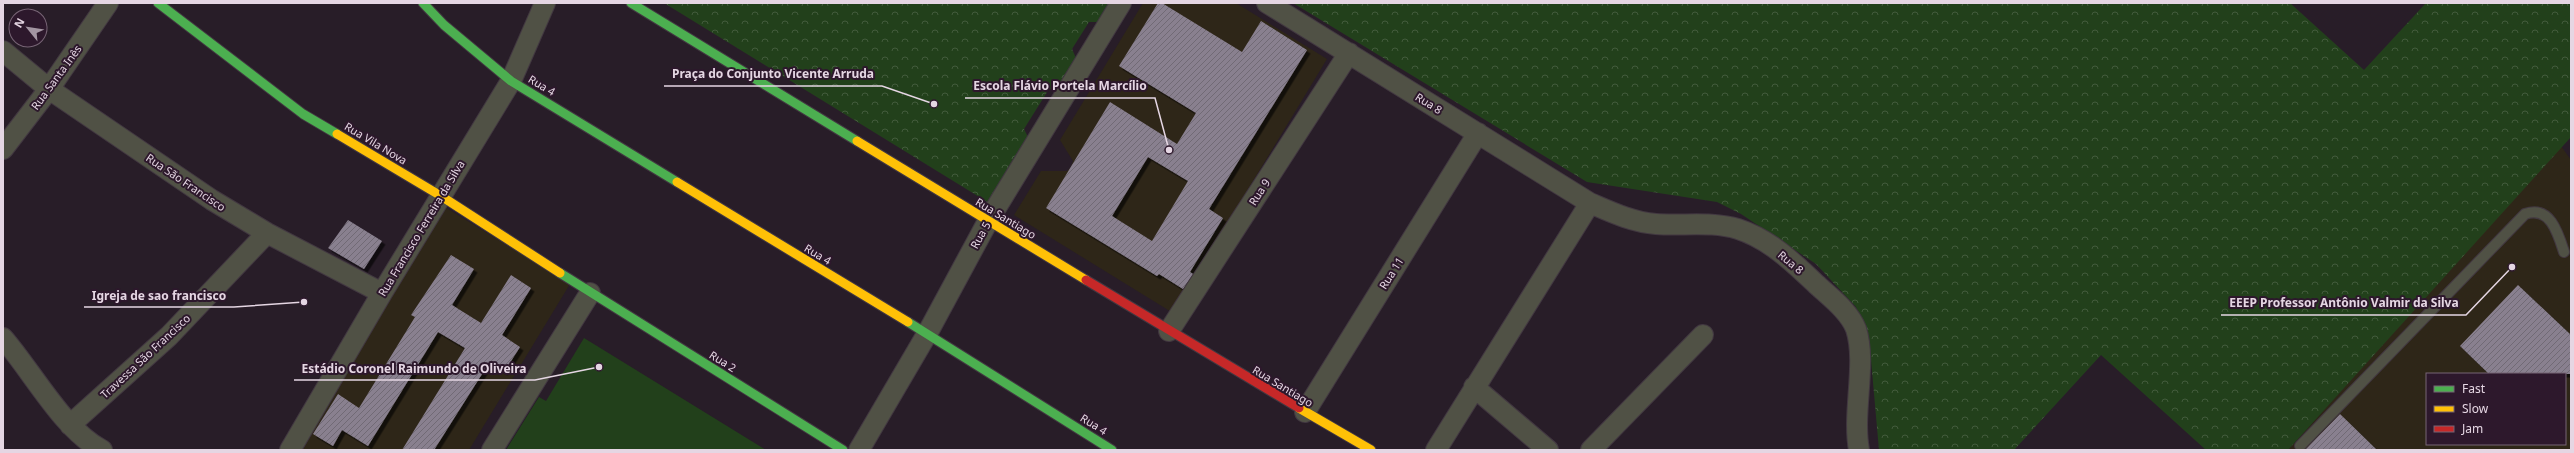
<svg xmlns="http://www.w3.org/2000/svg" width="2574" height="453" viewBox="0 0 2574 453" font-family="'Noto Sans',sans-serif">
	<defs>
		<pattern id="forest-crowns" width="20" height="18" patternUnits="userSpaceOnUse"><rect width="20" height="18" fill="#22401b"/><path d="M2 6a3 3 0 1 1 6 0M12 15a3 3 0 1 1 6 0" fill="none" stroke="#425b3c"/></pattern>
		<pattern id="building-hatch" width="6" height="6" patternUnits="userSpaceOnUse"><rect width="6" height="6" fill="#89808f"/><path d="M-1 1l2-2M0 6l6-6M5 7l2-2" fill="none" stroke="#716a75"/></pattern>
		<filter id="shadow"><feDropShadow dx="3.5" dy="3.5" stdDeviation="0" flood-color="#0009"/></filter>
	</defs>
	<rect width="100%" height="100%" fill="#281d28"/>
	<path fill="#2e2618" fill-rule="evenodd" d="M1143,3H1236L1327,59L1173,313L1014,215L1041,171H1067L1071,167L1073,161L1060,140Z
		M2561,146L2571,160V450H2288ZM2427,374H2565V444H2427Z
		M435,201L570,284L469,450H282Z"/>
	<path fill="#22401b" d="M584,338L766,450H506L539,397L546,401Z"/>
	<path fill="url(#forest-crowns)" d="M664,3H1117L1105,22H1089L1072,49L1079,65L1064,90L1049,89L1024,129L1031,143L989,203Z
		M1293,3H2290L2364,70L2426,3H2571V137L2288,450H2206L2101,355L2014,450H1879L1871,360L1856,307L1816,264L1741,214L1717,202L1587,182Z"/>
	<path fill="url(#building-hatch)" fill-rule="evenodd" filter="url(#shadow)" d="M1158,3H1162L1242,52L1261,21L1307,50L1209,209L1223,218L1190,272L1193,274L1183,289L1159,274L1157,276L1046,208L1110,102L1177,144L1196,113L1119,66ZM1148,157L1188,181L1152,241L1112,216Z
		M348,220L382,241L364,269L328,248Z
		M451,255L474,269L452,305L481,323L511,275L531,288L502,335L520,347L504,372L489,363L434,450H402L465,348L438,332L368,446L342,430L333,446L313,434L338,394L359,408L415,317L411,315Z
		M2518,285L2571,335V374H2489L2460,346Z
		M2340,414L2377,450H2305Z"/>
	<g fill="none" stroke-linecap="round" stroke-linejoin="round">
		<g stroke="#423841" stroke-width="12">
			<path id="lane" d="M2300,446L2525,214C2550,205 2558,233 2564,252"/>
		</g>
		<g stroke="#423841" stroke-width="22">
			<path id="street" d="M1267,3L1590,203C1611,212 1632,222 1656,224C1683,226 1712,221 1738,229C1769,239 1793,262 1816,284C1830,297 1849,311 1856,329C1867,363 1852,412 1859,450
				M3,51L49,89L212,200L267,233L382,293
				M3,149L49,89L108,3
				M1169,331L1349,53
				M3,338C32,371 64,431 102,450
				M1474,387L1548,450
				M1305,412L1478,133
				M70,425L169,336L267,233
				M290,450L382,293L511,81L545,3
				M492,450L590,293
				M859,450L927,334L988,221L1121,3
				M1436,450L1590,203
				M1591,450L1703,335"/>
		</g>
		<g stroke="#423841" stroke-width="11">
			<path id="fast" d="M158,3L303,114L337,134
				M423,3L444,25L511,81L677,182
				M631,3L857,141
				M560,273L843,450
				M908,322L1112,450"/>
		</g>
		<g stroke="#423841" stroke-width="11">
			<path id="slow" d="M337,134L441,196L560,273
				M857,141L1086,280
				M677,182L908,322
				M1299,408L1371,450"/>
		</g>
		<g stroke="#423841" stroke-width="11">
			<path id="jam" d="M1086,280L1299,408"/>
		</g>
		<use href="#lane" stroke="#505145" stroke-width="10"/>
		<use href="#street" stroke="#505145" stroke-width="20"/>
		<use href="#fast" stroke="#4caf50" stroke-width="9"/>
		<use href="#slow" stroke="#ffc107" stroke-width="9"/>
		<use href="#jam" stroke="#c62828" stroke-width="9"/>
	</g>
	<g text-anchor="middle" dominant-baseline="central" stroke-width="4" stroke-linejoin="round" paint-order="stroke">
		<g font-size="11" fill="#e5d6e3" stroke="#2d182c">
			<text transform="translate(56 77) rotate(-54)">Rua Santa Inês</text>
			<text transform="translate(542 85) rotate(31)">Rua 4</text>
			<text transform="translate(1429 103) rotate(32)">Rua 8</text>
			<text transform="translate(376 143) rotate(31)">Rua Vila Nova</text>
			<text transform="translate(186 182) rotate(34)">Rua São Francisco</text>
			<text transform="translate(1259 192) rotate(-57)">Rua 9</text>
			<text transform="translate(1006 218) rotate(31)">Rua Santiago</text>
			<text transform="translate(421 228) rotate(-59)">Rua Francisco Ferreira da Silva</text>
			<text transform="translate(980 235) rotate(-61)">Rua 5</text>
			<text transform="translate(818 254) rotate(31)">Rua 4</text>
			<text transform="translate(1791 262) rotate(40)">Rua 8</text>
			<text transform="translate(1391 273) rotate(-58)">Rua 11</text>
			<text transform="translate(145 356) rotate(-43)">Travessa São Francisco</text>
			<text transform="translate(723 361) rotate(32)">Rua 2</text>
			<text transform="translate(1283 386) rotate(31)">Rua Santiago</text>
			<text transform="translate(1094 424) rotate(32)">Rua 4</text>
		</g>
	</g>
	<path fill="none" stroke="#e5d6e3" stroke-width="1.5" d="M934 104L882 86H664M1169 150L1155 98H965M304 302L234 307H84M2512 267L2466 315H2221M599 367L535 380H294"/>
	<g fill="#e5d6e3" stroke="#2d182c" stroke-width="1.5">
		<circle cx="934" cy="104" r="4"/>
		<circle cx="1169" cy="150" r="4"/>
		<circle cx="304" cy="302" r="4"/>
		<circle cx="2512" cy="267" r="4"/>
		<circle cx="599" cy="367" r="4"/>
	</g>
	<g font-size="12" text-anchor="middle" font-weight="bold" fill="#e5d6e3" stroke="#2d182c" stroke-width="4" stroke-linejoin="round" paint-order="stroke">
		<text x="773" y="78">Praça do Conjunto Vicente Arruda</text>
		<text x="1060" y="90">Escola Flávio Portela Marcílio</text>
		<text x="159" y="300">Igreja de sao francisco</text>
		<text x="2344" y="307">EEEP Professor Antônio Valmir da Silva</text>
		<text x="414" y="373">Estádio Coronel Raimundo de Oliveira</text>
	</g>
	<rect width="2574" height="453" fill="none" stroke="#e5d6e3" stroke-width="8"/>
	<rect x="2426" y="373" width="140" height="72" fill="#2d182c" stroke="#776475"/>
	<rect x="2434" y="386" width="20" height="6" fill="#4caf50" stroke="#776475"/>
	<text x="2462" y="393" font-size="12" fill="#e5d6e3">Fast</text>
	<rect x="2434" y="406" width="20" height="6" fill="#ffc107" stroke="#776475"/>
	<text x="2462" y="413" font-size="12" fill="#e5d6e3">Slow</text>
	<rect x="2434" y="426" width="20" height="6" fill="#c62828" stroke="#776475"/>
	<text x="2462" y="433" font-size="12" fill="#e5d6e3">Jam</text>
	<g transform="translate(28 28) rotate(300)"><circle r="19" fill="#2d182c" stroke="#776475"/>
	<path d="M0-3L7 15L0 10L-7 15Z" fill="#a395a2"/>
	<text y="-6" font-size="11" font-weight="bold" text-anchor="middle" fill="#e5d6e3">N</text>
	</g>
</svg>
